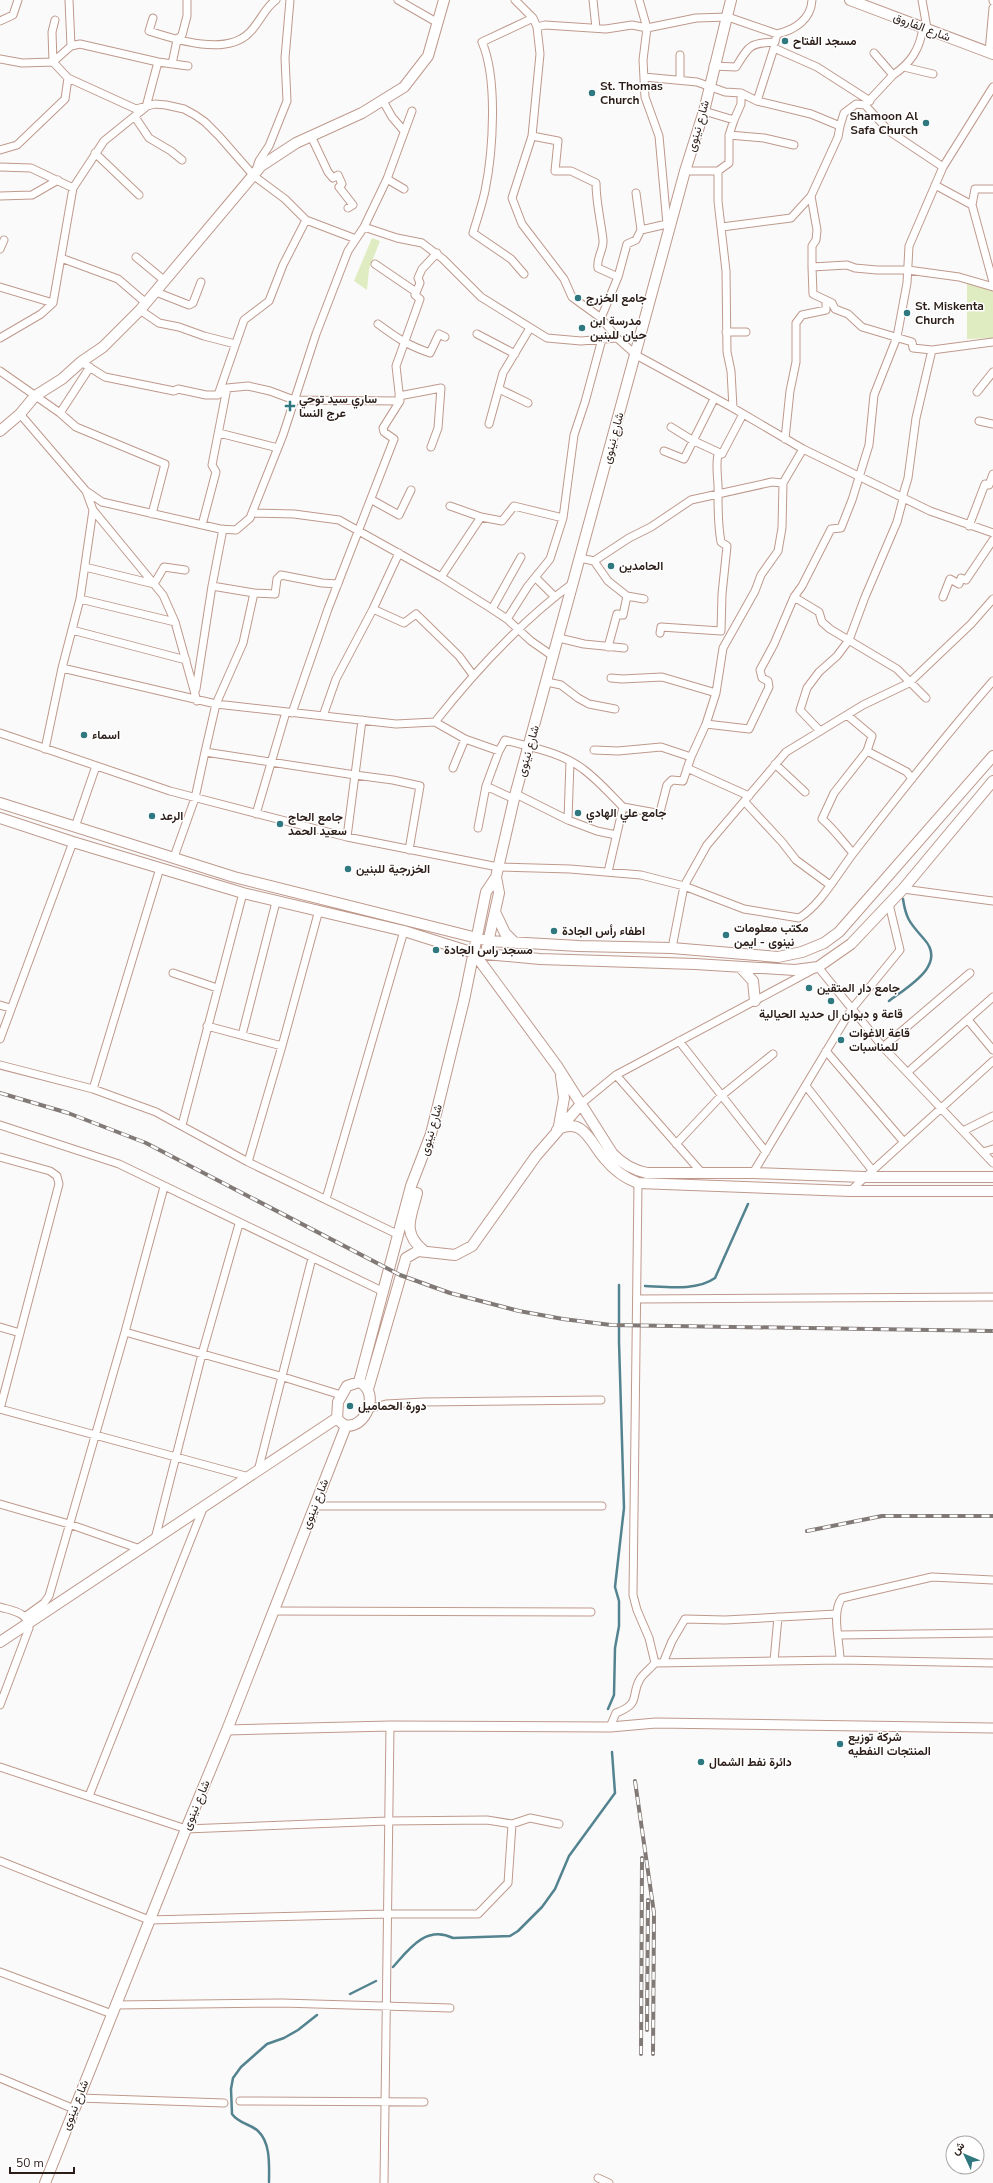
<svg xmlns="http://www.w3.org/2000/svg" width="993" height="2183" viewBox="0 0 993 2183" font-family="'Nunito Sans',Vazirmatn,sans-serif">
	<rect width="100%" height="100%" fill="#fafafa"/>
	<path fill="#dfecc1" d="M372,238L380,241L369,269L367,290L354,281Z
		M967,281L993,290V338L967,339Z"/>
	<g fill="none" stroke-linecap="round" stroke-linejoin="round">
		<path stroke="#548390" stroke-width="2.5" d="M889,1001C907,987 948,965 924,939C911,924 906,920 903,899
			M645,1286C667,1287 697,1291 715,1278L748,1204
			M608,1709L614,1695L615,1648L619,1626V1601L615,1587L624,1508L619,1342V1285
			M393,1967C409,1949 426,1925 453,1938L510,1936L518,1931L542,1907L555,1889L569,1856L615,1793L612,1752
			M350,1994L376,1981
			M269,2182C269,2166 271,2143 258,2131C251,2124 239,2124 232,2114L231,2089L233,2078L241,2067L267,2044L284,2038L298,2030L317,2015"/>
		<g stroke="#bf998c" stroke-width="9">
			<path id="minor" d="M69,0L71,46
				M398,0L438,23
				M515,0L533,18L537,27L540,54L532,136L512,198L522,224L564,279L572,297L601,318L617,338L636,355L733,408L803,449L930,511L993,533
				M593,0L596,28
				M639,0L647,28L643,60L645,97L659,136L667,224
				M922,0L927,28
				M993,0V1
				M153,18L149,31C177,40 226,56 249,33C259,24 265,7 276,0
				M55,20L52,32L53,62L71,46L80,44L158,62L188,66
				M0,21L13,15L18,0
				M537,27L545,25L606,29L632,25L647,28L696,18L728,17L777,34
				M989,52L993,8
				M680,55V80
				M0,59L22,63L53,62L68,78
				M172,64L177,40L182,35L187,16V0
				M713,66L736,67C749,46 749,43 775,42L777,34C794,30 811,20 812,0
				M904,67L933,74
				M893,75C911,63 920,49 923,27
				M644,77L697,82L725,92L741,93V104L734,120L704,111
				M741,93L757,101L811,114L840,126L844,113L856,104L865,105L893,75L874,53
				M383,101L392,117L404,131
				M757,101L774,48L817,67L870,101
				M865,105L889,131L943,167
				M135,117L149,138L171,151L182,160
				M734,120L729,135L764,138L794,145
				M311,136L328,172L333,178L338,175L342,184L339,187L353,205L348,208
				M532,136L558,141L555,171H571L596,183C596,203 601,221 603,240C604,250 596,258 598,268L618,277L601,318
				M0,150L17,145L65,99L68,78L136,109L155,104L166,105L184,109L195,115L205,122L219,136L254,176L285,199L306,220
				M95,153L139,195
				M0,167L31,168L73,188
				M256,170L259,161L269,146L287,101L285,58L290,0
				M685,171H718V201L726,271L727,352L731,371L733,408
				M718,171L729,163V135
				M387,179L404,189
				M935,185L972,205L993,282
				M0,196L32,195L58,180
				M811,196L838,137L840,126
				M972,205L975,189H993
				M364,227L397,238L422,243L443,259L481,297L547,338L581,341L617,338
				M722,227L791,218L811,196L817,230L816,240L812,246V267
				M641,230L667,224L669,226
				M0,249L4,240
				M136,257L165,281
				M61,258L118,279L146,303
				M375,264L416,292
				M524,274L511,259L473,233C477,219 482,205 485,191C493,152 498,79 482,42L533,18
				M618,277L627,244L636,240L641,230L636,193
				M0,287L53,303
				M156,292L189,305L193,303L201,282
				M140,310L159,323L179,327L204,336L235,344
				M378,324C397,338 407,345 430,353L439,334L445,337
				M726,332H746
				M477,334L515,354
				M0,338L41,314L53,303L73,188L104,141L146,107L158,62
				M932,350L913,348L912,342L862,327L848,314L835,309L832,303L813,294L812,267L847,265L855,268L877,270H908L959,277L993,287
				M81,362L105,377L174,391L178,389L206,395H218L227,388L248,386L270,391L294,400L400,401
				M0,371L60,413L76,427L165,464L152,514
				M499,389L528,403
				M977,392L993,372
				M218,395L244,320L269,301L283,265L306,220L356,239
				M399,396L441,388L438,428L431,447
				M60,413L90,367
				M20,414L86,491L93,510L163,595L175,622L197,701
				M979,421L993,424
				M489,424L503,373L530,328
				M671,427L692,440L722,454
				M219,433L278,448
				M785,439L790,391L796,362V323L802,315L826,310V300
				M664,451L684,459L714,399
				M86,491L102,502L220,529L236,530L250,518L283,435L316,334L348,251L364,227L387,179L412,111
				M902,498L908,478L916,418L932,350L993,342
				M372,500L399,515L411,490
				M252,513L294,514L339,520L441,577L492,609L507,619L531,641L554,657
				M481,517L502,521L514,506L563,518
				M202,525L216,472L212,465L227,388
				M969,526L985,484L989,485L993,474
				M399,553L373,609L404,623L416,614L459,656L473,675
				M580,558L594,561L629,538L651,527L691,500L772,482L783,483
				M594,561L608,581L627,596L644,599
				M85,567L154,584L164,567L185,570
				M441,577L481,517L450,506
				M536,578L555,597
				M254,593L275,594L277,579L281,575L322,583L338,584
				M794,597L802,586L831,529L841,528L852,500L869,445L874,395L897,337L907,283L909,246L943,167L993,87
				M943,597L950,579L959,584L961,578L966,580L993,540
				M80,599L175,622
				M492,609L521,557
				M507,619L528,586L550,559L563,518L574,435L585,402L602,339
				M72,630L186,660
				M660,633L661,627L721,631L722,594L727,546L721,542C718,526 718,511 718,495C719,480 715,468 718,454H722L743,414
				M559,638L584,644L624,648
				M608,647L617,614L623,615L627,596
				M62,668L216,704L396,724L435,722C476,670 520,622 573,583
				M611,678L622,679L662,677L716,693
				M547,682L561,685L578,698L589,704L615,709
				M196,689L212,586
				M292,713L328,609L394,439L384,432L383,428L400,401L396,366L420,299L415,295L420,283L418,278L422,269L437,253
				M847,715L872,736L867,751L907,772L912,779
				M323,716L336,679L373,609
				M362,720L355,775L393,780L420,786L409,850
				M435,722L465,739L499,751L505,740C530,747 561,752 583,769C598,780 610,794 623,807L608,872
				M706,724L716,693L723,648L755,591L761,575L778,551L782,528L783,483L803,449
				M820,731L800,710L807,688L819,672L837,656L849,640L865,597L897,522L903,499
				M0,733L170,791L347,837L498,867L570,869L641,875L684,886L744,909L799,918C821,905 839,871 855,851C900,793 945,736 993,681
				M45,749L62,668L80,599L93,510
				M594,750L618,751L661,747L691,757
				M499,751L486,786L514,799
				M205,752L216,704L243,643L254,593L212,586L223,529
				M775,764L805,792
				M453,768L465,739
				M687,768L749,796
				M516,794L568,820L570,761
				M745,802L782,842L796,860L830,885
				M623,807L656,813L660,812L667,785L672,780L683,781L691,757L706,724L749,729L769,687L768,681L762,678L760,670L774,644L794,597L819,612L822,622L830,629L897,669L926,698
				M256,814L286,712
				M568,820L597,831L616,835
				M75,827L96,766
				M478,828L486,786
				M853,853C842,841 834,829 822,819L834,793L867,751
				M174,857L195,798L205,752L355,775L347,837
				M903,889L993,901
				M672,948L684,886L707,845L786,752L863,705L909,683L971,624L993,599
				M173,973L217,988
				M0,1005L10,1008
				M968,1020L993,1050
				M207,1026L282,1046
				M242,1035L276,902
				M0,1039L73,842
				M679,1041L766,1152
				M883,1047L970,973
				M826,1051L903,1141
				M0,1065L93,1089L156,1112L248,1162L399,1235
				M908,1072L993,997
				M616,1075L702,1173
				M806,1086L872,1170
				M93,1089L160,868
				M582,1103L616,1075L818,967L883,1047L993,1163
				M0,1125L119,1164L384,1292
				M182,1125L243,893
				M963,1131L993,1116
				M676,1144L721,1096L773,1054
				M983,1152L993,1149
				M0,1157L50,1171L57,1176L59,1184L0,1409
				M248,1162L282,1046L319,910
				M753,1173L851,1010L900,950L889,904
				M850,1191L993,1061
				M326,1199L404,931
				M637,1299L993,1297
				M0,1327L20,1333
				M125,1332L280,1376L341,1395
				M0,1409L249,1477
				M368,1409L386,1404L424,1402L601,1400
				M258,1471L312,1258
				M0,1504L69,1524L140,1549
				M315,1506H602
				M155,1539L202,1354L239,1224
				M0,1607C13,1611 28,1612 29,1628L0,1705
				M273,1611L591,1612
				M26,1616L44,1603L49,1596L125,1332L164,1187
				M839,1635L993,1633
				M840,1660C840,1642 831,1612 842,1598L932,1577L993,1580
				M774,1661L778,1617
				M655,1663L840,1660L993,1663
				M663,1663L672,1641L685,1619L725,1620L836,1614
				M610,1727L616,1713C642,1703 630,1696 640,1679C644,1673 651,1668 655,1663L649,1638L637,1610L633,1595L638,1183
				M0,1767L186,1829L387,1821L487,1820L512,1824L530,1818L559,1824
				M89,1796L204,1506
				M0,1861L149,1920L387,1914H478L508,1883L512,1824
				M0,1972L112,2014
				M115,2005L282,2003L450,2008
				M0,2078L74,2109
				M79,2098L224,2103
				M240,2101L424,2102
				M598,2178L609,2183
				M384,2183L390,1726"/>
		</g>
		<g stroke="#bf998c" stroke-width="11">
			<path id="tertiary" d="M227,1730L390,1726L610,1727L656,1723L993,1728"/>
		</g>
		<g stroke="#bf998c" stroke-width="12">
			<path id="secondary" d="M850,0L993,54
				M0,431L20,414L35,396L62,379L81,362L103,347L140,310L261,166L296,143L362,113L404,87L428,56L444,0
				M0,803L234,877L489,941L579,946L672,948L778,957L802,952L824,943L839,932L993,756
				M0,818L73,842L243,893L404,931L474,953L540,959L695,964L795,970L818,967L851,944L903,889L993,781
				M496,914L505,933L515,943
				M487,947L499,893L496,877
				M474,953L557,1066L612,1153C622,1164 633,1170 647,1173H753L864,1177H993
				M740,967L753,981L755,1001
				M559,1126L564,1098L561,1076
				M557,1130C583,1116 590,1142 604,1158C613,1169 624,1178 638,1183L850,1191H993
				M417,1193C411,1218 401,1232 424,1251
				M359,1382L411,1186L431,1134L464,1000L486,892L496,877L514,799L685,171L704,111L731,0
				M359,1382C381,1391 366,1431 344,1425L337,1419L338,1402L347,1386Z
				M368,1389L406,1258L418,1251L455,1255L472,1246L536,1156L582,1103
				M0,1642L337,1418
				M45,2183L186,1829L227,1730L346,1426"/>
		</g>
		<use href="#minor" stroke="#fff" stroke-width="7"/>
		<use href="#tertiary" stroke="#fff" stroke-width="9"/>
		<use href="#secondary" stroke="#fff" stroke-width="10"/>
		<g stroke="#817976" stroke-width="4">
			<path id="rail" d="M0,1093L68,1113L146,1143L400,1275L450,1293L519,1311L563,1319L611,1325L993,1331
				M807,1531L882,1516H993
				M635,1781L654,1913L653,2054
				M647,2030L648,1900
				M641,2054L642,1858"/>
		</g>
		<use href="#rail" stroke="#fff" stroke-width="2.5" stroke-dasharray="8" stroke-linecap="butt"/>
	</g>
	<g fill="#2f787f" stroke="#fff" stroke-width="1.5">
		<circle cx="785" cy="41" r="4"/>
		<circle cx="592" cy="93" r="4"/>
		<circle cx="926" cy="123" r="4"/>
		<circle cx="578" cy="298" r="4"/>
		<circle cx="907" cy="313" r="4"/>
		<circle cx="582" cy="328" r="4"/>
		<path d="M288 400h4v4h4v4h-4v4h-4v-4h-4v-4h4z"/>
		<circle cx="611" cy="566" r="4"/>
		<circle cx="84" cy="735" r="4"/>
		<circle cx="578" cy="813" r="4"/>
		<circle cx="152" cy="816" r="4"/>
		<circle cx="280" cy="824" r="4"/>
		<circle cx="348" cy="869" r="4"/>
		<circle cx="554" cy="931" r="4"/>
		<circle cx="726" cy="935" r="4"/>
		<circle cx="436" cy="950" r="4"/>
		<circle cx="809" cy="988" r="4"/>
		<circle cx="831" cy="1001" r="4"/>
		<circle cx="841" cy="1040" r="4"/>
		<circle cx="350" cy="1406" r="4"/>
		<circle cx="840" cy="1744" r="4"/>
		<circle cx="701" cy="1762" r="4"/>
	</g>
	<g text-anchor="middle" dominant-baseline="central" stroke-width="3" stroke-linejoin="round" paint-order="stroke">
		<g font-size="12" fill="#2b1d18" stroke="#fff">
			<text transform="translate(922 27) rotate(21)">شارع الفاروق</text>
			<text transform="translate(698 126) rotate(-74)">شارع نينوى</text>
			<text transform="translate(613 438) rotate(-75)">شارع نينوى</text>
			<text transform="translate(528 751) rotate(-74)">شارع نينوى</text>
			<text transform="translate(431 1130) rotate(-74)">شارع نينوى</text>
			<text transform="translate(315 1504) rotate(-68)">شارع نينوى</text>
			<text transform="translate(196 1805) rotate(-67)">شارع نينوى</text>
			<text transform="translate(75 2105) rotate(-68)">شارع نينوى</text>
		</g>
		<g font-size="12" font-weight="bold" fill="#2b1d18" stroke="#fff" text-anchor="start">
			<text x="793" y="41">مسجد الفتاح</text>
			<text x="600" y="86">St. Thomas<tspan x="600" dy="14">Church</tspan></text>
			<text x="918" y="116" text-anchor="end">Shamoon Al<tspan x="918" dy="14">Safa Church</tspan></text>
			<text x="586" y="298">جامع الخزرج</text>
			<text x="915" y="306">St. Miskenta<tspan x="915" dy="14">Church</tspan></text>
			<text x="590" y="321">مدرسة ابن<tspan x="590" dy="14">حيان للبنين</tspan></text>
			<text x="299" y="399">ساري سيد توحي<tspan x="299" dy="14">عرج النسا</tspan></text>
			<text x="619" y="566">الحامدين</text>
			<text x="92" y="735">اسماء</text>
			<text x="586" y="813">جامع علي الهادي</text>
			<text x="160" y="816">الرعد</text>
			<text x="288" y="817">جامع الحاج<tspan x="288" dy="14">سعيد الحمد</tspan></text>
			<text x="356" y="869">الخزرجية للبنين</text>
			<text x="734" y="928">مكتب معلومات<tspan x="734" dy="14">نينوى - ايمن</tspan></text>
			<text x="562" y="931">اطفاء رأس الجادة</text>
			<text x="444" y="950">مسجد راس الجادة</text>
			<text x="817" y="988">جامع دار المتقين</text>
			<text x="831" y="1014" text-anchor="middle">قاعة و ديوان ال حديد الحيالية</text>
			<text x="849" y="1033">قاعة الاغوات<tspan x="849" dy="14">للمناسبات</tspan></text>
			<text x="358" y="1406">دورة الحماميل</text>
			<text x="848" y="1737">شركة توزيع<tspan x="848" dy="14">المنتجات النفطيه</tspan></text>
			<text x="709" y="1762">دائرة نفط الشمال</text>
		</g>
	</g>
	<g transform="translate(965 2155) rotate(314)"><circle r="19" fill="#ffffff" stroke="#aaa5a3"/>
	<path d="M0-3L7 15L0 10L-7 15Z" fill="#2f787f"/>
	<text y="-6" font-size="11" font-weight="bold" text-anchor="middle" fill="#2b1d18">ش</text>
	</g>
	<path d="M10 2167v6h64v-6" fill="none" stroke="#2b1d18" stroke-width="2"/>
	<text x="16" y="2167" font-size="12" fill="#2b1d18" stroke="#ffffff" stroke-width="3" paint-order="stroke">50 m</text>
</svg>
